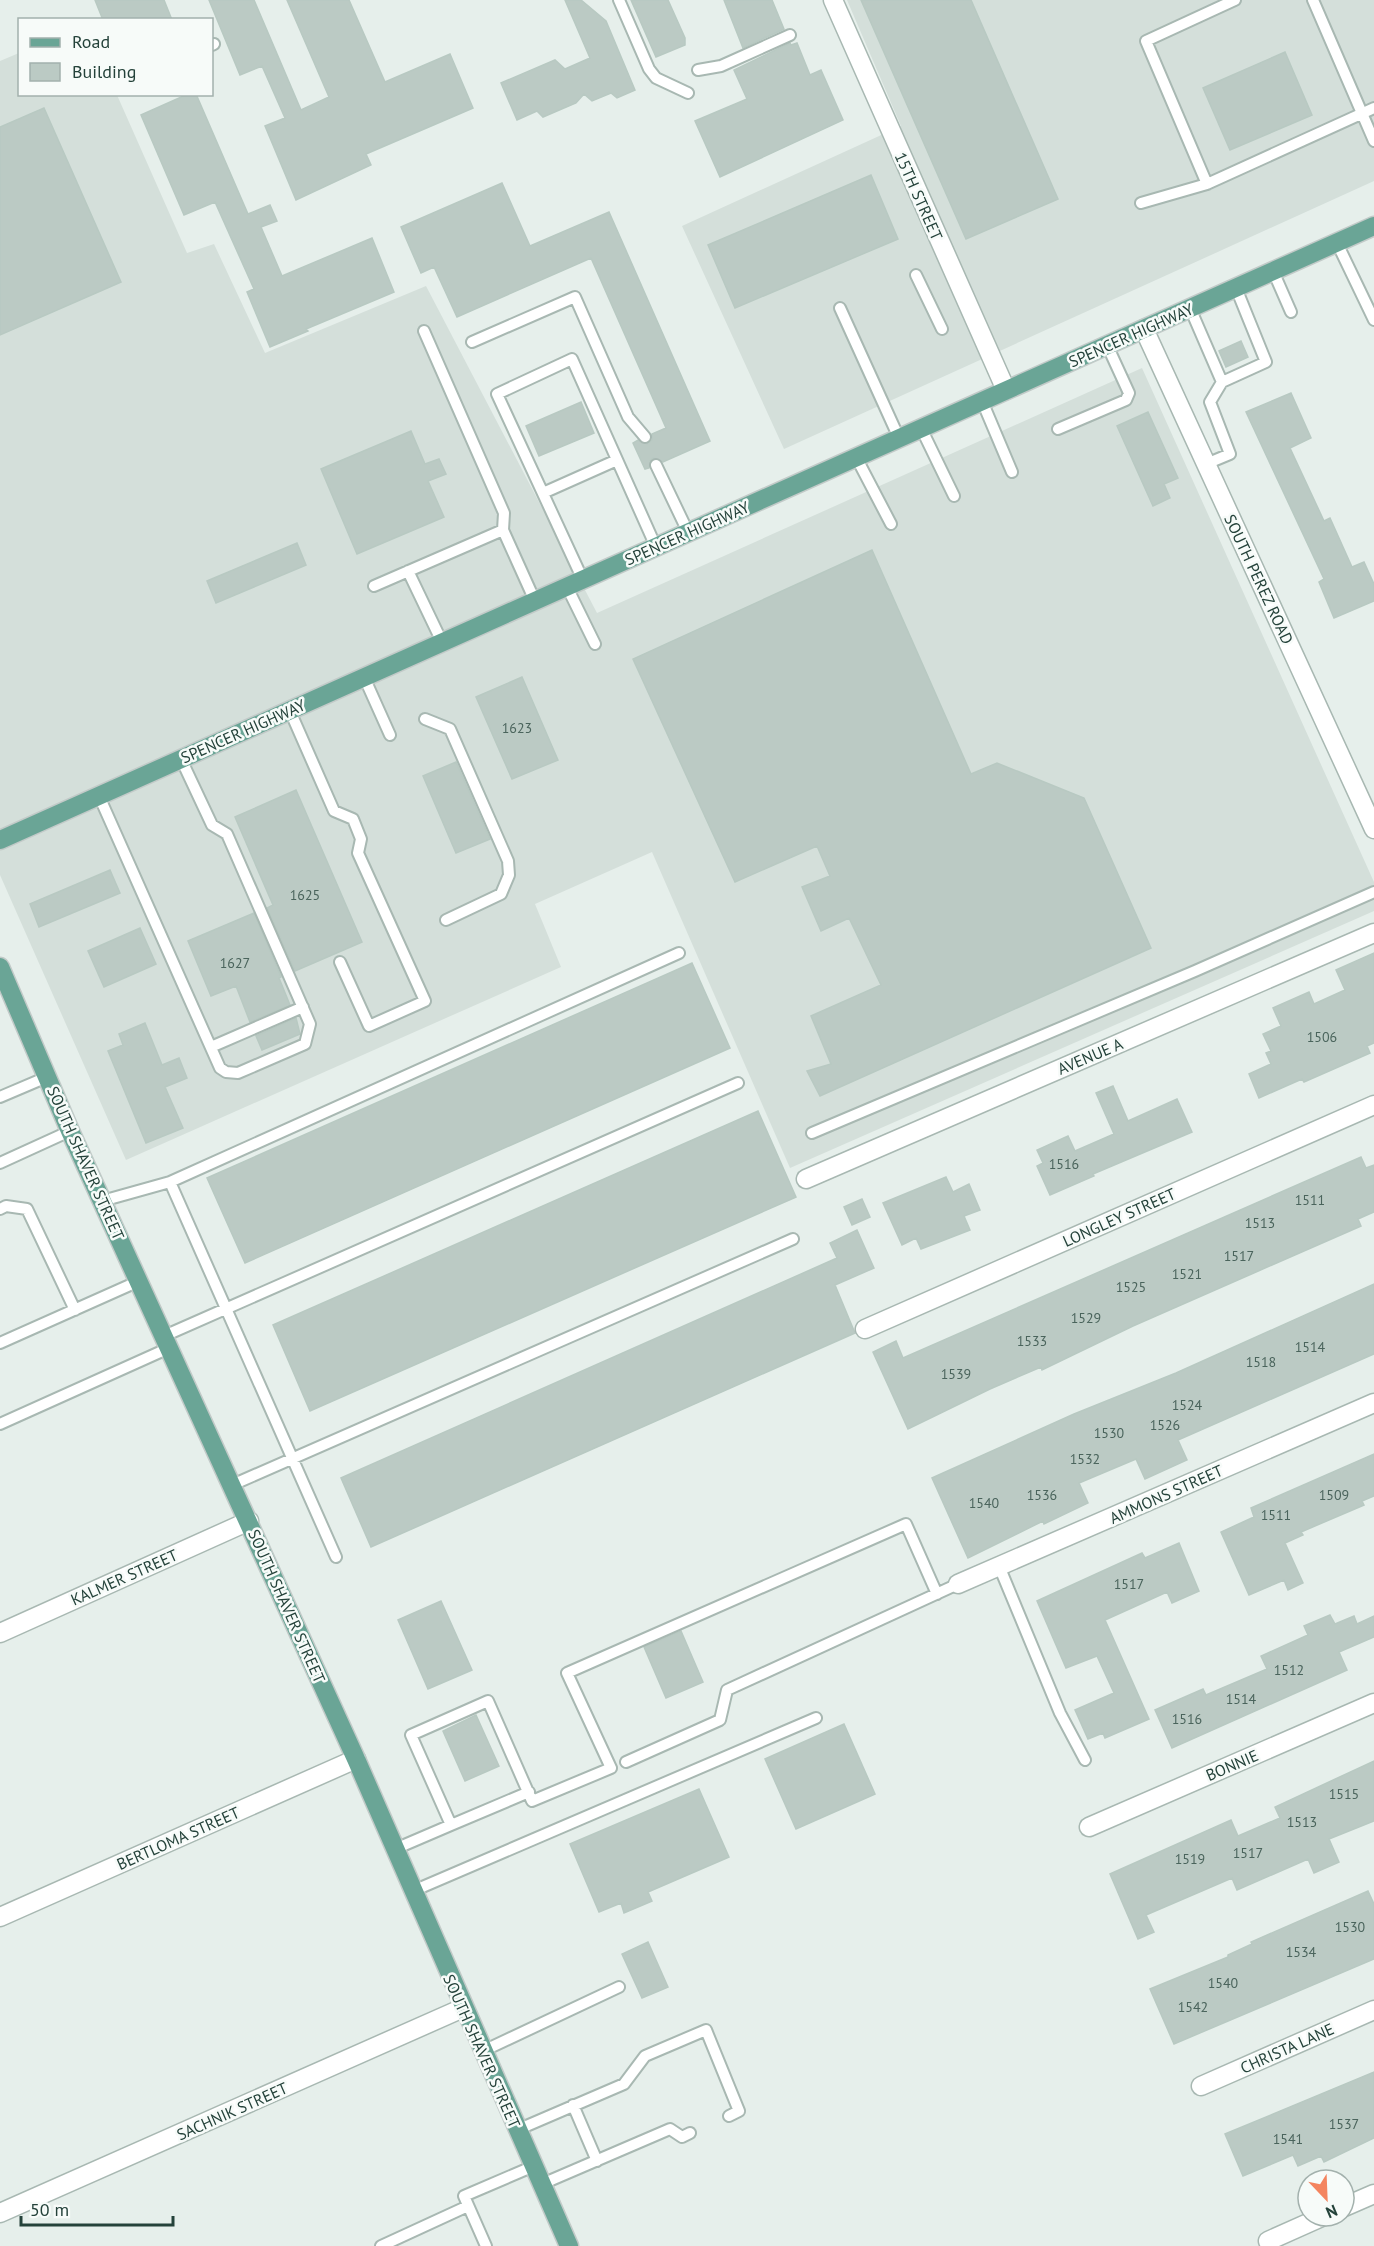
<svg xmlns="http://www.w3.org/2000/svg" width="1374" height="2246" viewBox="0 0 1374 2246" font-family="'PT Sans',sans-serif">
	<rect width="100%" height="100%" fill="#e6efeb"/>
	<path fill="#d4dfda" d="M847,0H1374V181L784,449L682,226L901,126Z
		M19,53L20,94L117,95L187,253L214,244L265,353L426,286L597,613L1142,368L1374,882V911L790,1168L652,852L535,904L561,967L126,1160L0,875V61Z"/>
	<path fill="#bbcac4" stroke="#b8c9c2" stroke-width="1.5" d="M95,0H164L172,20H103Z
		M209,0H254L301,110L329,97L287,0H349L385,82L450,54L473,108L366,154L371,165L296,200L265,126L285,118L262,66L240,75Z
		M565,0H581L606,21L635,90L617,98L611,93L592,101L584,94L576,103L543,117L537,111L517,120L501,83L555,60L565,69L590,58Z
		M631,0H668L685,38V45L656,57Z
		M724,0H772L784,29L743,48Z
		M861,0H971L1058,199L966,239Z
		M790,43L791,45L797,43L810,75L821,70L843,120L720,177L695,121L747,99L734,70Z
		M1285,52L1312,115L1230,150L1203,88Z
		M188,94H196L248,214L270,205L277,221L261,227L282,276L372,238L394,292L306,329L308,331L270,347L247,292L254,289L215,202L184,215L141,115Z
		M44,108L121,282L0,335V127Z
		M871,175L898,239L735,308L708,245Z
		M502,183L530,246L609,212L710,441L663,462L653,458L650,461L649,468L645,469L633,443L638,440L647,444L652,440V434L666,428L591,258L457,317L434,267L421,273L401,227Z
		M1241,341L1248,357L1226,367L1219,351Z
		M1291,393L1311,438L1290,448L1324,521L1330,518L1352,567L1364,562L1374,584V601L1334,618L1319,582L1324,579L1246,412Z
		M581,402L594,433L539,456L526,426Z
		M1148,412L1178,478L1164,484L1170,498L1153,506L1117,426Z
		M411,431L425,464L439,459L446,474L428,481L444,517L357,554L321,469Z
		M297,543L306,565L216,603L207,581Z
		M872,550L971,774L997,763L1084,798L1151,948L820,1096L807,1071L831,1064L811,1016L881,985L849,918L821,931L802,887L830,876L817,846L735,882L633,659Z
		M522,677L558,760L512,779L476,697Z
		M456,762L490,839L456,853L423,776Z
		M296,790L362,942L295,971L267,908L273,905L235,817Z
		M110,870L120,893L39,927L30,904Z
		M254,913L281,977L279,978L290,1005L250,1022L236,986L211,996L188,941Z
		M140,928L156,964L104,987L88,951Z
		M1374,953V1043L1367,1046L1370,1053L1304,1082L1302,1079L1259,1098L1249,1074L1271,1064L1266,1053L1271,1051L1263,1034L1281,1026L1273,1008L1309,992L1314,1004L1345,990L1336,970Z
		M692,963L730,1048L245,1263L207,1178Z
		M296,1018L300,1034L262,1050L256,1036Z
		M145,1023L162,1065L179,1058L187,1078L165,1087L183,1128L146,1143L108,1051L123,1045L119,1034Z
		M1113,1086L1128,1121L1177,1099L1192,1132L1093,1174L1094,1176L1050,1195L1037,1166L1043,1163L1037,1150L1068,1136L1075,1151L1114,1134L1096,1093Z
		M758,1111L796,1197L310,1411L273,1325Z
		M1361,1157L1366,1168L1374,1165V1212L1358,1219L1361,1226L1133,1326L1042,1370L1041,1367L990,1389L908,1429L873,1352L896,1341L903,1358Z
		M946,1177L953,1192L969,1184L980,1210L964,1216L970,1230L921,1249L916,1238L902,1245L883,1203Z
		M862,1199L870,1217L852,1225L844,1207Z
		M857,1230L874,1268L835,1285L855,1333L371,1547L341,1478L837,1258L830,1243Z
		M1374,1284V1354L1178,1440L1187,1460L1145,1479L1136,1459L1079,1483L1088,1503L1044,1524L1043,1521L968,1558L932,1478L1074,1414L1176,1373Z
		M1374,1454V1496L1362,1501L1364,1505L1301,1532L1303,1535L1285,1543L1303,1583L1288,1590L1284,1580L1249,1595L1221,1532L1254,1517L1251,1508Z
		M1179,1543L1199,1591L1172,1603L1167,1592L1105,1620L1149,1719L1105,1738L1103,1733L1088,1739L1075,1710L1114,1693L1097,1656L1066,1668L1037,1601L1142,1553L1145,1558Z
		M441,1601L472,1670L428,1689L398,1620Z
		M1330,1615L1335,1624L1354,1616L1357,1624L1374,1616V1637L1339,1652L1347,1670L1172,1748L1155,1710L1203,1689L1206,1695L1267,1669L1261,1656L1308,1635L1304,1626Z
		M681,1631L703,1682L666,1698L644,1647Z
		M476,1715L499,1766L465,1781L443,1731Z
		M844,1724L875,1794L796,1829L765,1759Z
		M1374,1761V1821L1329,1839L1339,1862L1314,1873L1308,1859L1237,1890L1232,1878L1146,1915L1154,1932L1138,1939L1110,1874L1231,1820L1238,1836L1280,1818L1275,1807Z
		M699,1789L729,1857L648,1892L652,1901L624,1913L621,1903L599,1912L570,1844Z
		M1368,1891L1374,1904V1959L1174,2044L1150,1989L1228,1957V1955L1252,1944L1251,1942Z
		M648,1942L668,1987L642,1998L622,1954Z
		M1374,2072V2138L1324,2162L1321,2156L1298,2166L1293,2155L1243,2176L1225,2134Z"/>
	<g fill="none" stroke-linecap="round" stroke-linejoin="round">
		<g stroke="#a8b8b2" stroke-width="14">
			<path id="service" d="M619,0L649,69L656,78L688,93
				M1235,0L1146,41L1207,184L1374,108
				M1313,0L1374,141
				M212,45L214,44
				M698,70L721,66L790,35
				M1141,203L1207,184
				M1337,243L1374,320
				M1273,271L1291,312
				M916,275L942,329
				M840,308L899,438
				M1190,308L1222,382L1266,362L1236,288
				M424,331L504,513L503,530L535,601
				M472,342L575,297L628,417L645,437
				M982,401L1012,472
				M921,428L954,496
				M1058,429L1126,400L1129,393L1107,345
				M856,457L891,524
				M1206,464L1230,454L1210,402L1222,382
				M656,465L688,532
				M543,493L617,460
				M408,571L442,642
				M583,580L497,394L572,359L656,547
				M374,586L503,530
				M567,587L595,644
				M364,677L390,735
				M290,711L334,811L353,819L361,839L358,853L425,1001L369,1026L340,962
				M425,719L450,729L508,861L509,875L501,894L446,920
				M99,796L220,1068L226,1072L238,1073L305,1044L310,1024L227,834L212,825L181,759
				M211,1047L303,1007
				M0,1097L47,1077
				M812,1133L1195,971L1374,892
				M0,1163L70,1131
				M170,1182L336,1557
				M102,1201L170,1182L679,953
				M0,1209L6,1206L27,1209L75,1310
				M164,1336L738,1083
				M0,1343L139,1281
				M0,1424L169,1348
				M232,1485L793,1239
				M999,1566L1060,1713L1085,1760
				M626,1762L720,1720L727,1690L958,1584
				M451,1825L529,1792
				M395,1849L451,1825L411,1735L488,1701L532,1801L611,1768L567,1673L906,1524L937,1594
				M413,1891L816,1718
				M483,2051L619,1987
				M573,2105L597,2161
				M517,2130L624,2084L645,2056L706,2030L739,2111L729,2116
				M542,2184L670,2129L682,2137L690,2133
				M381,2246L468,2206
				M486,2246L464,2196L534,2166"/>
		</g>
		<g stroke="#a8b8b2" stroke-width="21">
			<path id="minor" d="M833,0L1006,390
				M806,1179L1374,933
				M865,1329L1374,1105
				M958,1584L1374,1403
				M0,1633L249,1521
				M1089,1827L1374,1703
				M0,1917L356,1759
				M1201,2086L1374,2010
				M1344,2207L1374,2194
				M0,2213L463,2008
				M1268,2241L1324,2216"/>
		</g>
		<g stroke="#a8b8b2" stroke-width="21">
			<path id="tertiary" d="M1144,329L1374,829"/>
		</g>
		<g stroke="#c2cac8" stroke-width="21">
			<path id="primary" d="M0,840L1374,226
				M0,967L70,1131L356,1759L569,2246"/>
		</g>
		<use href="#service" stroke="#fff" stroke-width="10"/>
		<use href="#minor" stroke="#fff" stroke-width="18"/>
		<use href="#tertiary" stroke="#fff" stroke-width="18"/>
		<use href="#primary" stroke="#6aa596" stroke-width="18"/>
	</g>
	<g text-anchor="middle" dominant-baseline="central" stroke-width="5" stroke-linejoin="round" paint-order="stroke">
		<g font-size="14" fill="#4a645c">
			<text x="517" y="728">1623</text>
			<text x="305" y="895">1625</text>
			<text x="235" y="963">1627</text>
			<text x="1322" y="1037">1506</text>
			<text x="1064" y="1164">1516</text>
			<text x="1310" y="1200">1511</text>
			<text x="1260" y="1223">1513</text>
			<text x="1239" y="1256">1517</text>
			<text x="1187" y="1274">1521</text>
			<text x="1131" y="1287">1525</text>
			<text x="1086" y="1318">1529</text>
			<text x="1032" y="1341">1533</text>
			<text x="1310" y="1347">1514</text>
			<text x="1261" y="1362">1518</text>
			<text x="956" y="1374">1539</text>
			<text x="1187" y="1405">1524</text>
			<text x="1165" y="1425">1526</text>
			<text x="1109" y="1433">1530</text>
			<text x="1085" y="1459">1532</text>
			<text x="1042" y="1495">1536</text>
			<text x="1334" y="1495">1509</text>
			<text x="984" y="1503">1540</text>
			<text x="1276" y="1515">1511</text>
			<text x="1129" y="1584">1517</text>
			<text x="1289" y="1670">1512</text>
			<text x="1241" y="1699">1514</text>
			<text x="1187" y="1719">1516</text>
			<text x="1344" y="1794">1515</text>
			<text x="1302" y="1822">1513</text>
			<text x="1248" y="1853">1517</text>
			<text x="1190" y="1859">1519</text>
			<text x="1350" y="1927">1530</text>
			<text x="1301" y="1952">1534</text>
			<text x="1223" y="1983">1540</text>
			<text x="1193" y="2007">1542</text>
			<text x="1344" y="2124">1537</text>
			<text x="1288" y="2139">1541</text>
		</g>
		<g font-size="16" fill="#24423a" stroke="#f7fbf9">
			<text transform="translate(919 196) rotate(66)">15TH STREET</text>
			<text transform="translate(1131 335) rotate(-24)">SPENCER HIGHWAY</text>
			<text transform="translate(687 533) rotate(-24)">SPENCER HIGHWAY</text>
			<text transform="translate(1259 579) rotate(65)">SOUTH PEREZ ROAD</text>
			<text transform="translate(243 731) rotate(-24)">SPENCER HIGHWAY</text>
			<text transform="translate(1090 1056) rotate(-23)">AVENUE A</text>
			<text transform="translate(86 1163) rotate(66)">SOUTH SHAVER STREET</text>
			<text transform="translate(1119 1217) rotate(-24)">LONGLEY STREET</text>
			<text transform="translate(1166 1494) rotate(-24)">AMMONS STREET</text>
			<text transform="translate(124 1577) rotate(-24)">KALMER STREET</text>
			<text transform="translate(287 1606) rotate(66)">SOUTH SHAVER STREET</text>
			<text transform="translate(1232 1765) rotate(-23)">BONNIE</text>
			<text transform="translate(178 1838) rotate(-24)">BERTLOMA STREET</text>
			<text transform="translate(1287 2048) rotate(-24)">CHRISTA LANE</text>
			<text transform="translate(482 2051) rotate(66)">SOUTH SHAVER STREET</text>
			<text transform="translate(232 2111) rotate(-24)">SACHNIK STREET</text>
		</g>
	</g>
	<rect x="18" y="18" width="195" height="78" fill="#f7fbf9" stroke="#a3b1ad" stroke-width="1.5"/>
	<rect x="30" y="38" width="30" height="9" fill="#6aa596" stroke="#a3b1ad" stroke-width="1.5"/>
	<text x="72" y="48" font-size="18" fill="#24423a">Road</text>
	<rect x="30" y="63" width="30" height="18" fill="#bbcac4" stroke="#a3b1ad" stroke-width="1.5"/>
	<text x="72" y="78" font-size="18" fill="#24423a">Building</text>
	<g transform="translate(1326 2198) rotate(157)"><circle r="28" fill="#f7fbf9" stroke="#a3b1ad" stroke-width="1.5"/>
	<path d="M0-4.5L10 22L0 15L-10 22Z" fill="#f4845f"/>
	<text y="-9" font-size="16" font-weight="bold" text-anchor="middle" fill="#24423a">N</text>
	</g>
	<path d="M21 2216v9h152v-9" fill="none" stroke="#24423a" stroke-width="3"/>
	<text x="30" y="2216" font-size="18" fill="#24423a" stroke="#f7fbf9" stroke-width="4.5" paint-order="stroke">50 m</text>
</svg>
